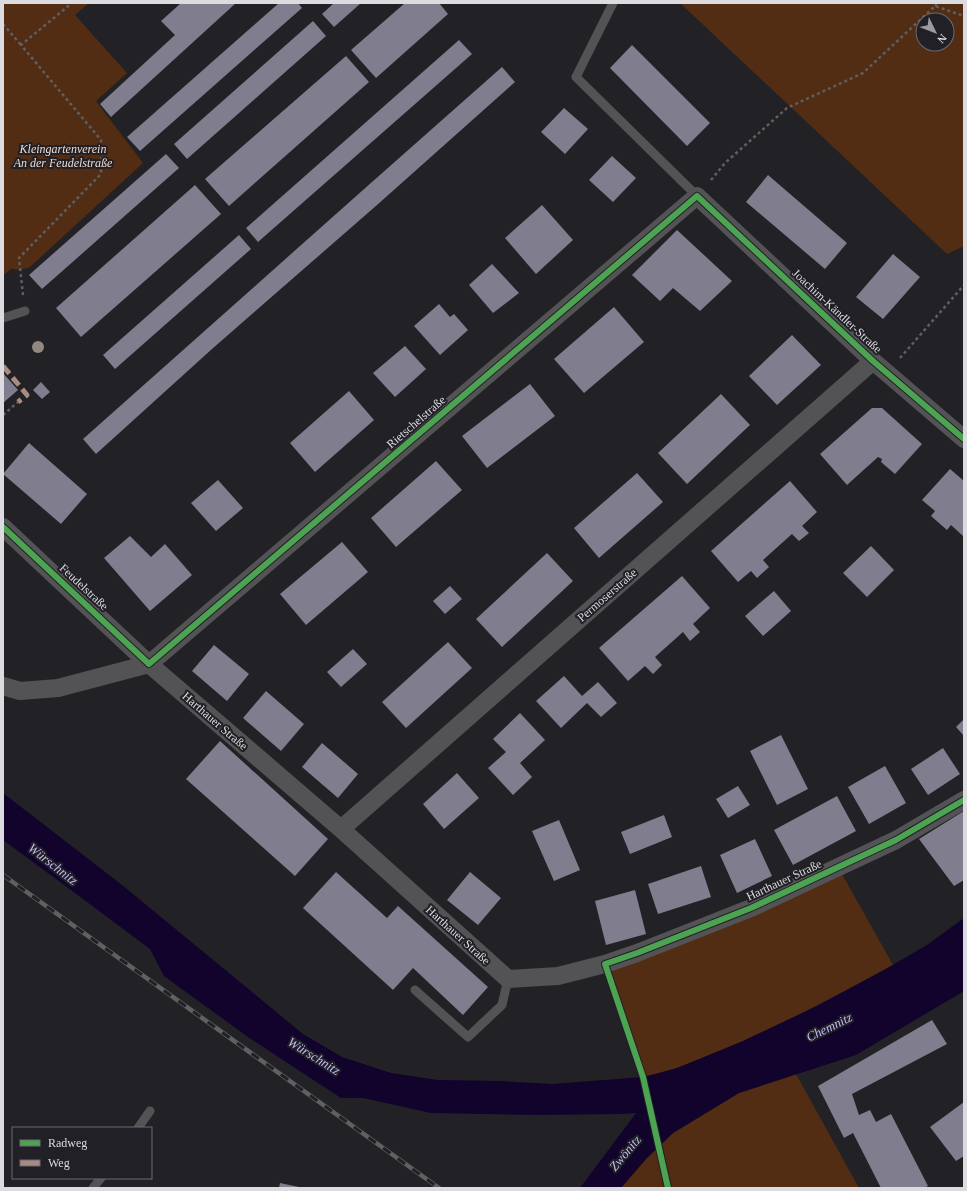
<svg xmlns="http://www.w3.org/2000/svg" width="967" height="1191" viewBox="0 0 967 1191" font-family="'Times New Roman',serif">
	<rect width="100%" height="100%" fill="#222125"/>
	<path fill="#522d13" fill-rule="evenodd" d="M3,3H89L75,15L127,73L96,101L143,163L30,267L20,270L11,269L3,276Z
		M680,3H964V246L947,254ZM923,20H947V44H923Z
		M838,867L893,965C835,996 778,1027 718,1052C693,1062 669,1073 643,1077L605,964Z
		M796,1074L859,1188H621L646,1159L673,1133L739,1093Z"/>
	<path fill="#11032c" d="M3,793L122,885L303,1034L342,1057L391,1073L438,1080L501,1081L552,1084L643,1077L651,1075L677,1068L743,1041L817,1006L884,970L927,945L964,918V991L856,1055L739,1093L673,1133L646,1159L621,1188H580L636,1113L619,1114L537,1115L431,1113L363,1098H341L248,1037L164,976L150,949L71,890L3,840Z"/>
	<path fill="#807d8e" d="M181,3H236L111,117L100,104L175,35L161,21Z
		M279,3H298L302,8L140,151L127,137Z
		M334,3H361L334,27L322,14Z
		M405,3H439L448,14L376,78L351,50Z
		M313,21L326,36L187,159L174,144Z
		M459,40L472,54L258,242L246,228Z
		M632,45L710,123L687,146L610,68Z
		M346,56L369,82L229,206L205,179Z
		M502,67L515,82L377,205L212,349L96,454L83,439L363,190Z
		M564,108L588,129L565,154L541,132Z
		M166,154L179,168L42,289L29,275Z
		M612,156L636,178L613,202L589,180Z
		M768,175L847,243L825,269L746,202Z
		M195,185L221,214L81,337L56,308Z
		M542,205L573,240L536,274L505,238Z
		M677,230L732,281L700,311L673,288L660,301L632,275Z
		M239,235L251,249L115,369L103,355Z
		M893,254L920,277L883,319L856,297Z
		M492,264L519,293L493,313L469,285Z
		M439,304L450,317L454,314L468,330L440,355L414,326Z
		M614,307L644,342L584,393L554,359Z
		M792,335L821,365L777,405L749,376Z
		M405,346L426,369L395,397L373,373Z
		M3,373L18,390L3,403Z
		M41,382L50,392L42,399L33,390Z
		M530,384L555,416L487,468L462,436Z
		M349,391L374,420L315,472L290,443Z
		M721,394L750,425L687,484L658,453Z
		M872,408H882L922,444L895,474L881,462L882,459L878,457L847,485L820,454Z
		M29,443L87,494L61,524L3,474Z
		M436,461L462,490L396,547L371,518Z
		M950,469L964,481V534L963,536L951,525L947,530L931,516L935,511L922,500Z
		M637,473L663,502L599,558L574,528Z
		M218,480L243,508L216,531L191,503Z
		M790,481L817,512L802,526L809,533L799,541L792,534L763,560L769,567L757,578L751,571L738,582L711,551Z
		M130,536L151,557L165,544L192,575L150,611L104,558Z
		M342,542L368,572L306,625L280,594Z
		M871,546L894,570L867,597L843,573Z
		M547,553L573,581L502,647L476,619Z
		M682,576L710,608L693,624L700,632L690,641L683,632L655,657L662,665L653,674L645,666L628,681L599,648Z
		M450,586L462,599L445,614L433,601Z
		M774,591L791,611L763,636L745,616Z
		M448,642L472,668L406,728L382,702Z
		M214,645L249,674L227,701L192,671Z
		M353,649L367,664L341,687L327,672Z
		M564,676L582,696L598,682L617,703L601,717L587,703L561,728L536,701Z
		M266,691L304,724L281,751L243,718Z
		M520,713L545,740L520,763L532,777L513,795L488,768L506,752L493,739Z
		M964,719V736L956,727Z
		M781,735L808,789L777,805L750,751Z
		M220,741L328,839L295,876L186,779Z
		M322,743L358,774L338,798L302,767Z
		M943,748L960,774L928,795L911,769Z
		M885,766L906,803L869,824L848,787Z
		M457,773L479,798L444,829L423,804Z
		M738,786L750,805L728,818L716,799Z
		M837,796L856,831L793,865L774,830Z
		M964,811V880L954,886L919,839Z
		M664,815L672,837L630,854L621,832Z
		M559,820L580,870L554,881L532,831Z
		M755,839L772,876L737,893L720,855Z
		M701,866L711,897L658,914L648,884Z
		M336,872L387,918L398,906L488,987L463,1015L413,968L393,990L303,908Z
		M470,872L501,898L478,925L447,900Z
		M635,890L646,934L606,945L595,901Z
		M932,1020L947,1044L852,1094L859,1115L870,1110L876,1122L891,1114L928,1186L924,1188H881L853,1133L844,1138L818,1086Z
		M964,1102V1156L956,1161L930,1127Z
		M280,1183L299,1187V1188H279Z"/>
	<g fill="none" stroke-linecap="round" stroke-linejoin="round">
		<path stroke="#5f5f61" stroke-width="2.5" stroke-dasharray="3 3" stroke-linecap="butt" d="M935,6L938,3
			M3,24L21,45
			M711,180L725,163L787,108L863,73L935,6L964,16
			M23,295L19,258L101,174V140L21,45L72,3
			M900,358L964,285
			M3,415L18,402
			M612,984L643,1077L668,1188"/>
		<path stroke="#535355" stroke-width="9" d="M613,3L576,77L697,196
			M3,318L25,311
			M415,990L468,1037L502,1005L508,979
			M138,1128L150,1111
			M93,1188L101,1178"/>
		<path stroke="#535355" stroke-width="18" d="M3,527L149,664L697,196L873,361L964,439
			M3,686L20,691L58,688L149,664L341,829L508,979L558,976L605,964L637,953L751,908L896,840L964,800
			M341,829L873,361"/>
		<g stroke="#606061" stroke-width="4.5">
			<path id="rail" d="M3,875L439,1188"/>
		</g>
		<use href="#rail" stroke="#212026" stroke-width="3" stroke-dasharray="9" stroke-linecap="butt"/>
		<path stroke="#a88b81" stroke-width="5" stroke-dasharray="10 5" stroke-linecap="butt" d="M3,366L27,395L18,402"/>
		<g stroke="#212026" stroke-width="8">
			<path id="cycleway" d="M3,527L149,664L697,196L873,361L964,439
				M668,1188L643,1077L605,964L637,953L751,908L896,840L964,800"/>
		</g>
		<use href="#cycleway" stroke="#4ca352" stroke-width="6"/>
	</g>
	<circle fill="#938782" cx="38" cy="347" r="6"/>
	<g text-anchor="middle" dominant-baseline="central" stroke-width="4" stroke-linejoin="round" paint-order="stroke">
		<g font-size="12" font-style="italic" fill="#f0dbce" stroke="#212026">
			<text x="63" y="149">Kleingartenverein<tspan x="63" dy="14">An der Feudelstraße</tspan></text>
		</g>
		<g font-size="12" fill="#dcdbdf" stroke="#212026">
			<text transform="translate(837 311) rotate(43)">Joachim-Kändler-Straße</text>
			<text transform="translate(416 422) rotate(-41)">Rietschelstraße</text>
			<text transform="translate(84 587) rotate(43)">Feudelstraße</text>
			<text transform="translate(607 595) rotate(-41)">Permoserstraße</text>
			<text transform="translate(215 721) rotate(41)">Harthauer Straße</text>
			<text transform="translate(784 880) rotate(-25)">Harthauer Straße</text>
			<text transform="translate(458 935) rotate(42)">Harthauer Straße</text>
		</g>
		<g font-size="13" font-style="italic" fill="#c4b8f7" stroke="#212026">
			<text transform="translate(53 864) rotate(38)">Würschnitz</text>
			<text transform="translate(829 1027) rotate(-26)">Chemnitz</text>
			<text transform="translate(314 1056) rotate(32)">Würschnitz</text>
			<text transform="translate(625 1153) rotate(-50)">Zwönitz</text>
		</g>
	</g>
	<rect width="967" height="1191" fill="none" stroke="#dcdbdf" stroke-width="8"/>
	<rect x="12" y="1127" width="140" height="52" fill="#212026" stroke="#6c6b70"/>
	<rect x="20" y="1140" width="20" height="6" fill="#4ca352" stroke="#6c6b70"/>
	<text x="48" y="1147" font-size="12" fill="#dcdbdf">Radweg</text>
	<rect x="20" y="1160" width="20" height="6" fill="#a88b81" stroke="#6c6b70"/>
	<text x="48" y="1167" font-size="12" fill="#dcdbdf">Weg</text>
	<g transform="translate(935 32) rotate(133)"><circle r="19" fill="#212026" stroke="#6c6b70"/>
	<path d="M0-3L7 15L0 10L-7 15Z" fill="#9b9a9e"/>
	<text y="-6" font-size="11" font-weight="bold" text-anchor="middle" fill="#dcdbdf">N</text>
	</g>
</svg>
